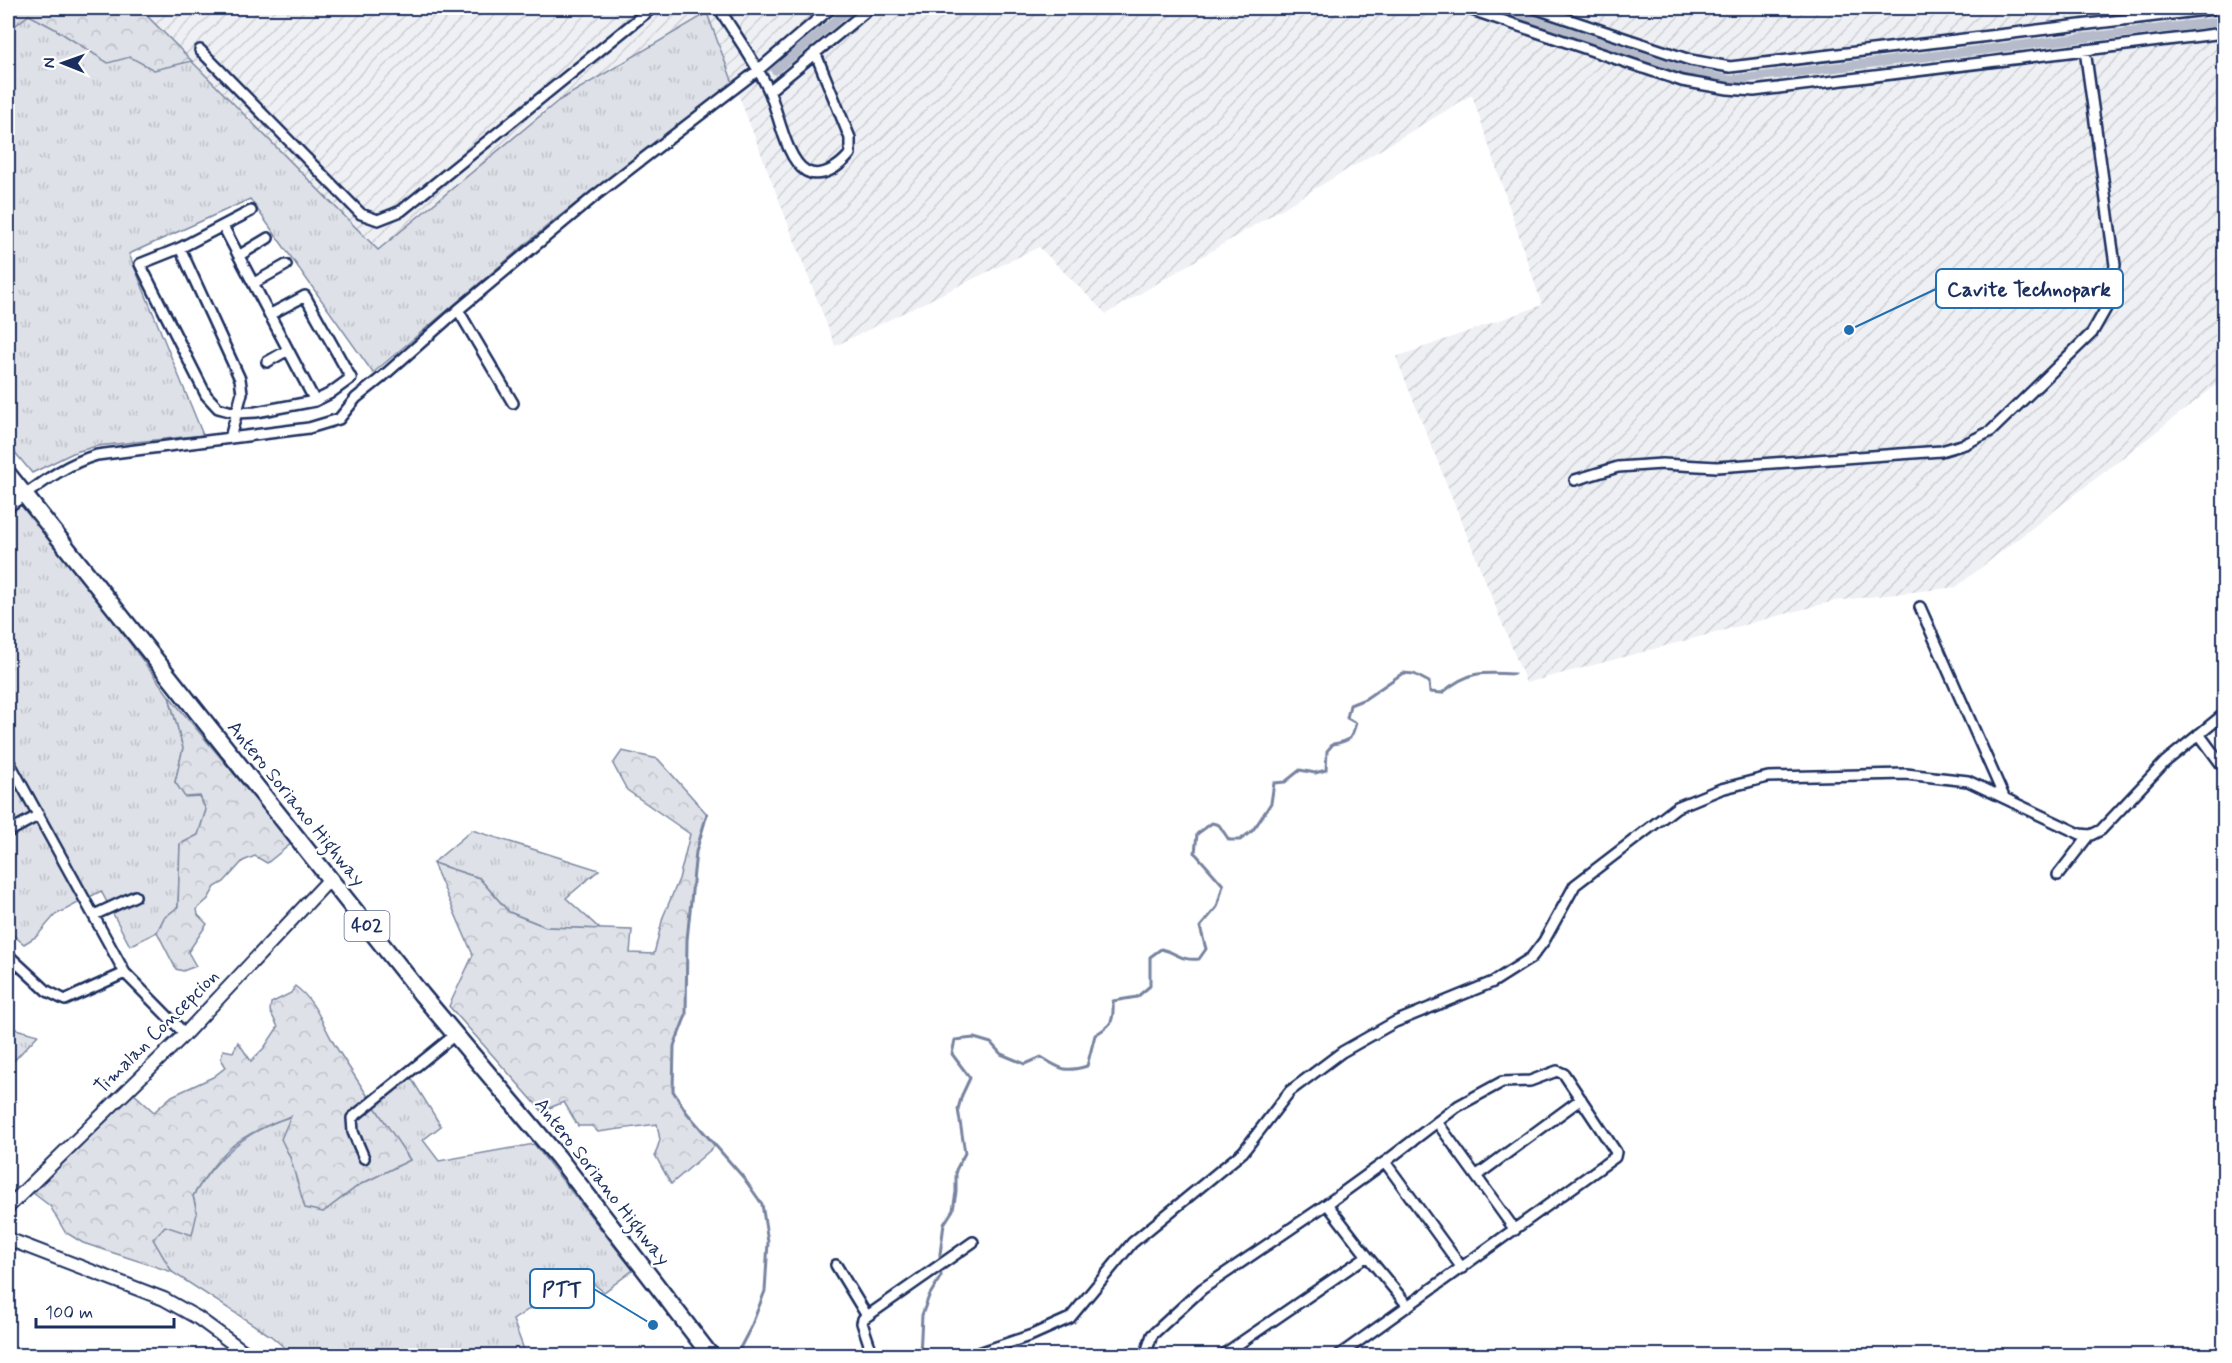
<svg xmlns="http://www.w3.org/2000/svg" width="2232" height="1363" viewBox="0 0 2232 1363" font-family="Mynerve,sans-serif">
	<defs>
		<pattern id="industrial-furrows" width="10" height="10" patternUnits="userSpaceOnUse" patternTransform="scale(1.5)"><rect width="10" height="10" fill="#eff0f4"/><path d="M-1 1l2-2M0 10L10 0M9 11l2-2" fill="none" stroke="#ccced4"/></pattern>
		<pattern id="grass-tufts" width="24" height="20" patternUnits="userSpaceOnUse" patternTransform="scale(1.5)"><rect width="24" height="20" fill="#dee1e7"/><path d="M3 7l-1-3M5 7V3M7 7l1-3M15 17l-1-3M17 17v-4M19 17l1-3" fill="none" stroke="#bec1c9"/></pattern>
		<pattern id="forest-crowns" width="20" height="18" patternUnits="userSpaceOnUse" patternTransform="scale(1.5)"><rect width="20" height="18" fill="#dee1e7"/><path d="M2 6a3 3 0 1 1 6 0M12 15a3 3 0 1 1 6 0" fill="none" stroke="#bec1c9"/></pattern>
	</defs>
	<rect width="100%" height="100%" fill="#fff"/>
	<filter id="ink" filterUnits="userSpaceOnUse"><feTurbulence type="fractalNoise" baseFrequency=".0167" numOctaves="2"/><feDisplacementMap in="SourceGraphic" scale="12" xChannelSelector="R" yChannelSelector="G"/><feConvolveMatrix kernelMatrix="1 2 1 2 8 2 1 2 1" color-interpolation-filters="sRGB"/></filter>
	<g filter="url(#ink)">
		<path fill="url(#industrial-furrows)" d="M139,8H2224V379L1956,587L1834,601L1526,683L1396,357L1542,305L1472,95L1106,314L1039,247L835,346L707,13L558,101L378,250Z"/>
		<path fill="url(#grass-tufts)" stroke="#7c88a2" stroke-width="1.5" d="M8,8H139L378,250L558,101L707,13L733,83L553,221L373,373L250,199L129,254L203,435L97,446L75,452L32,473L8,444Z
			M24,500L169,696L183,748L175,782L200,796L206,810L198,835L180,845L178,907L164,918L157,932L130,946L101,891L55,915L37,936L24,944L8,931V511Z
			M472,830L599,870L566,898L600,929L546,927L509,912L479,878L433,863Z
			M8,1027L38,1035L8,1067Z
			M408,1073L441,1126L423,1140L439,1161L534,1144L633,1270L604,1292L595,1285L585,1271L513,1320L526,1355H293L271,1336L172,1272L152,1239L165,1226L197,1213L193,1196C217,1156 247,1130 292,1116L282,1139L290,1157L323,1212L359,1185L410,1160L371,1103Z"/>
		<path fill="url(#forest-crowns)" stroke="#7c88a2" stroke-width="1.5" d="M8,8H139L192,61L154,70L130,57L108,63L55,29L29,15L8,31Z
			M169,696L292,843L267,863L255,856L243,861L224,882L215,887L208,899L197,909L198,915L207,924L188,952L196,966L183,971L176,969L157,932L164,918L178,907L180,844L198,835L206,810L200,796L185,797L175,782L183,748Z
			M622,751L658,759L707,814L696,852L687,940L686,1015L674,1046L673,1091L687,1113L715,1146L671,1184L655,1155L660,1140L657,1124L598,1132L592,1126H578L564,1102L542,1111L449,1006L473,955L433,863L479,878L509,912L546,927L632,930L630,953L654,954L663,917L679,879L690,834L627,790L613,764Z
			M295,986C316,1001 323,1026 336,1047C360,1085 385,1122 410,1160L359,1185L323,1212L305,1208L290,1157L281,1139L291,1116C273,1122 246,1134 231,1147C216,1160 203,1179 193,1196L197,1213L192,1235L165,1226L153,1239L172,1272L83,1243L65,1232L50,1206L33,1193L132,1092L154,1112L172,1096L213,1077L226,1067L221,1059L223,1050L233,1052L238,1042L251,1061L264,1048L278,1027L270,1011L271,1003L291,993Z"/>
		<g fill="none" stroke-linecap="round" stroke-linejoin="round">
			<path stroke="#77839f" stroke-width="3" d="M707,814L696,852L687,940L686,1015L674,1046L673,1091L687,1113L743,1177L762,1204L768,1242L765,1291L751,1327L739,1350L730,1356
				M920,1356L922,1315L929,1296L941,1276L940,1254L944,1224L953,1210L956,1192V1170L965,1153L958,1109L962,1095L970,1078L952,1054L955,1040L974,1038L991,1043L1001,1054L1025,1064L1041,1057C1060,1069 1065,1073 1087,1066L1095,1035C1112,1025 1114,1022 1113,1001L1137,997L1150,986V957L1161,949C1178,953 1180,961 1199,959L1206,949L1200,927L1217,907L1223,885L1195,853L1197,834L1212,823L1219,825L1229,840H1240L1252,831L1258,823L1271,803L1274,783L1285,782L1300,770L1315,773L1326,770L1327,751L1333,744C1350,741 1351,740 1356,723L1347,718L1350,705L1365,699L1403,673L1414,674L1429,682L1430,692L1442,693C1468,671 1481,672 1514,674"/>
			<path stroke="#b5bbca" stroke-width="9" d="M1497,8L1685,71L1730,80L2224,21
				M775,70L851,8"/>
			<g stroke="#1b2f5e" stroke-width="14">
				<path id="minor" d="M719,8C735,35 756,62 769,91C778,111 786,160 806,171C822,180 841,165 850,154V138L815,52
					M1466,8L1682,81L1728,89L1754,91L2224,33
					M1534,8L1690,60L1730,67L2222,8
					M200,50L361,214L378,220L401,211L652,8
					M769,91L870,8
					M251,211L180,248L140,264L206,395L218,408L236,413L256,412L315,401L329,394L351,378L305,296L269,315
					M223,226L315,401
					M180,248L240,379L242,393L230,438
					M240,255L268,238
					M254,283L286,265
					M458,310L513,403
					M267,362L288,350
					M1575,480L1618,467L1662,464L1717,467L1941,451L1965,444L1991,431L2092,333L2109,303L2115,265L2085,50
					M8,507C37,487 62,465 97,455L309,428L339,419L356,398L381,378L458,310L596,195L757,71L831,8
					M1920,607L2004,797
					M2199,734L2224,768
					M8,760L125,973L185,1034
					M8,832L39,815
					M2058,875L2089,835
					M94,915L135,896
					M8,955L47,991L65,1000L125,973
					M1437,1122L1515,1230
					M364,1158L353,1132L352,1118L456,1034
					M1385,1162L1462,1268
					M1476,1176L1581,1099
					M1327,1204L1385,1162L1458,1106L1502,1082L1530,1081L1557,1071L1564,1074L1616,1152L1615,1157L1338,1356
					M1367,1256L1408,1306
					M836,1265L867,1316
					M873,1356L862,1323L863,1319L973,1242
					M970,1356L1032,1335L1070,1318L1132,1243L1243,1152L1290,1091L1342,1052L1395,1022L1493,982L1531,958L1544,941L1575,885L1677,807L1721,789L1768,777L1906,774L1968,781L2080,834L2091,835L2101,830L2165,762L2224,714
					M1145,1356L1152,1335L1202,1289L1327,1204L1367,1256L1221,1356"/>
			</g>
			<g stroke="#1b2f5e" stroke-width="16">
				<path id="tertiary" d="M8,1207L185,1034L330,879
					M8,1239L164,1299L198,1318L250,1356"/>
			</g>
			<g stroke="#1b2f5e" stroke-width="20">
				<path id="primary" d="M8,474L422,995L558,1157L711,1356"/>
			</g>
			<use href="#minor" stroke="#fff" stroke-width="9"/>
			<use href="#tertiary" stroke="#fff" stroke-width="12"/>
			<use href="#primary" stroke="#fff" stroke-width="15"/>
		</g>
	</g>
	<g text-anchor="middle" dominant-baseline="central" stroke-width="5" stroke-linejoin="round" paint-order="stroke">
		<rect fill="#fff" stroke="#5f6d8e" stroke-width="1.5" x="344.5" y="911" width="45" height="30" rx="4.5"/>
		<g font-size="18" font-weight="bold" fill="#1b2f5e">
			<text x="367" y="926">402</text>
		</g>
		<g font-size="20" fill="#1b2f5e" stroke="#fff">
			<text transform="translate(296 804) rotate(51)">Antero Soriano Highway</text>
			<text transform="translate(157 1032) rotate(-45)">Timalan Concepcion</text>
			<text transform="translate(602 1182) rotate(52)">Antero Soriano Highway</text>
		</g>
	</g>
	<path fill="none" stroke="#1f6fb2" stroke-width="2" d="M1849 330L1936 289M653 1325L594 1289"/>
	<g fill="#1f6fb2" stroke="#fff" stroke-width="2">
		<circle cx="1849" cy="330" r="6"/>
		<circle cx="653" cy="1325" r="6"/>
	</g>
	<g fill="#fff" stroke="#1f6fb2" stroke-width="2">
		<rect x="1936" y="269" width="187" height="39" rx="6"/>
		<rect x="530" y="1269" width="64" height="39" rx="6"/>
	</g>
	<g font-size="21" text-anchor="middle" font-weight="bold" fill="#1b2f5e">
		<text x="2029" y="296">Cavite Technopark</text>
		<text x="562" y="1296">PTT</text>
	</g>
	<rect width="2232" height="1363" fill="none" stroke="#fff" stroke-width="30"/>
	<rect x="15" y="15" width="2202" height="1333" fill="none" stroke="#1b2f5e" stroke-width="2" filter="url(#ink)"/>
	<g transform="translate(63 63) rotate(271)" stroke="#ffffff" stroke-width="4.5" paint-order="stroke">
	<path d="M0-4.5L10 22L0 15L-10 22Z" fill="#1b2f5e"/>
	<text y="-9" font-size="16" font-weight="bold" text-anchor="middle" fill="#1b2f5e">N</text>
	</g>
	<path d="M36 1318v9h138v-9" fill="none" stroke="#1b2f5e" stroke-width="3"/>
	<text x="45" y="1318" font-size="18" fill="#1b2f5e" stroke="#ffffff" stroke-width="4.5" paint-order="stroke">100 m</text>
</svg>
